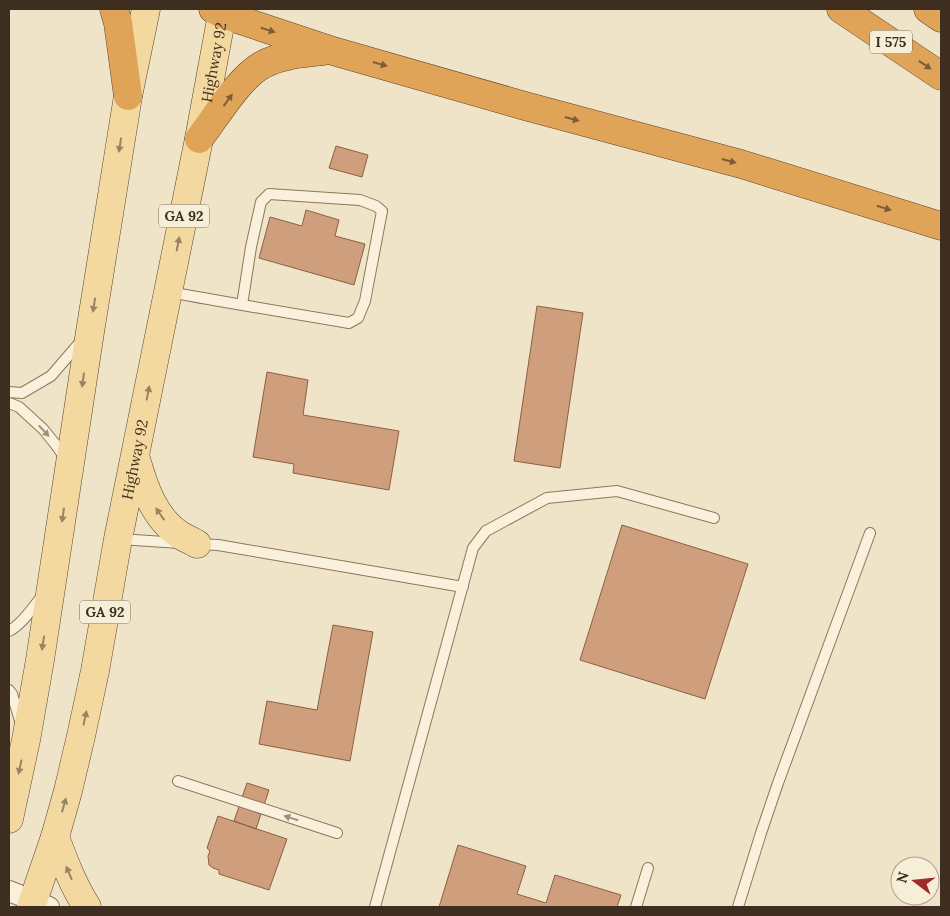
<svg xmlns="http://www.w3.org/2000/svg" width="950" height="916" viewBox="0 0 950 916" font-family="Lora,serif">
	<rect width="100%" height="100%" fill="#f0e4c8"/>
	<path fill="#cf9f7d" stroke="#8d5f41" d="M336,146L368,155L362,177L329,168Z
		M306,210L339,220L335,236L365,244L354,285L259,258L270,217L302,226Z
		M537,306L583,313L560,468L514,461Z
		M267,372L308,380L303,415L399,431L389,490L293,473L294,464L253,457Z
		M622,525L748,564L705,699L580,660Z
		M333,625L373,632L350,761L259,744L267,701L317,710Z
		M247,783L269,790L256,829L234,821Z
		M218,816L287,839L269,890L219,874V870L213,868L209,865L208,856L210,851L207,848Z
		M458,845L526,866L517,894L546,903L555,875L621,895L617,907H439Z"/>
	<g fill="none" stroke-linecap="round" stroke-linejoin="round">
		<g stroke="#8d765c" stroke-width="12">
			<path id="lane" d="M169,292C229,303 289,313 349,323L358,318L365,301L382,211L376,206L360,200L269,194L261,202L251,247L242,305
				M9,392L22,393L51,376L82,340
				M9,403L19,407L43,429L56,445L66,460
				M119,539L180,543
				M197,544L218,545L463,587
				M9,631C21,625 33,608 41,597
				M9,690L12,694L21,724
				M178,781L337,833
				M375,907L473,548L486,531L547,498L617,491L714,518
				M636,907L648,868
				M738,907L761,833L778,783L870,533"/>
		</g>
		<g stroke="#8d765c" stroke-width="22">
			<path id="street" d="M9,891L49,907"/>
		</g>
		<g stroke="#5b4430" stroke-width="29">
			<g id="primary">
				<path d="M136,459C144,487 154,518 180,535C185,538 192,541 197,544"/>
				<path d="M9,819L26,740L40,660L90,332L128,96L146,9"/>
				<path d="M55,837C64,861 73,885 87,907"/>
				<path id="s1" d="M31,907L55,837L68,791L81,736L95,671L118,539L199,139L223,9"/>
			</g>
		</g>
		<g stroke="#5b4430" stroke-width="29">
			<path id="highway" d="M114,9L118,23L128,96
				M213,9L222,14L333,51L525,106L741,164L941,226
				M841,9L941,76
				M928,9L941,18
				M199,139C216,117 238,79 262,65C281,55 302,53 323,51"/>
		</g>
		<use href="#lane" stroke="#faf1dc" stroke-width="10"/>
		<use href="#street" stroke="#faf1dc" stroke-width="20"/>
		<use href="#primary" stroke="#f3d9a0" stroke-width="28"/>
		<use href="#highway" stroke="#e0a458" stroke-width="28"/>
	</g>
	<defs><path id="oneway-solid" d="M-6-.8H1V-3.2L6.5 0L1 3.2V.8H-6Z" transform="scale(1.25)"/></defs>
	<g fill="#7e5d36">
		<use href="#oneway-solid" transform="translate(268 30) rotate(18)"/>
		<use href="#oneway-solid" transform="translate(380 64) rotate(16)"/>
		<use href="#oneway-solid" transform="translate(925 65) rotate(34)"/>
		<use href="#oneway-solid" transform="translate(228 100) rotate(-54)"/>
		<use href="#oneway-solid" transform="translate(572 119) rotate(15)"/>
		<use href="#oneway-solid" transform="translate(729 161) rotate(15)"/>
		<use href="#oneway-solid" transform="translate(884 208) rotate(17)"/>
	</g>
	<g fill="#988460">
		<use href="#oneway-solid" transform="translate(120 145) rotate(99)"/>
		<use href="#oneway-solid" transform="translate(178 244) rotate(-79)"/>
		<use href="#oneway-solid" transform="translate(94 305) rotate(99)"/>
		<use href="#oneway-solid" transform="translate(83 380) rotate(98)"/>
		<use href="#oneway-solid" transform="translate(148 393) rotate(-79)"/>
		<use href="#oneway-solid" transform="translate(160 514) rotate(-125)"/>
		<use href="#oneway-solid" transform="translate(63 515) rotate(98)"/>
		<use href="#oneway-solid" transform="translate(43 643) rotate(99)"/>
		<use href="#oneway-solid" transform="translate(85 718) rotate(-78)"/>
		<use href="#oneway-solid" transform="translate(20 767) rotate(102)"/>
		<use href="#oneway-solid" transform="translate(64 805) rotate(-74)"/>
		<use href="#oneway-solid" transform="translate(69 873) rotate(-113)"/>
	</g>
	<g fill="#9c907e">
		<use href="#oneway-solid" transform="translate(44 431) rotate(47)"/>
		<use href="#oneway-solid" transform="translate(291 818) rotate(-162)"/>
	</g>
	<g text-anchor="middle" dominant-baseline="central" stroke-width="4" stroke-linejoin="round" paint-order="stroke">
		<g fill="#f7eed8" stroke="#756857" stroke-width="1">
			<rect x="870" y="30.5" width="42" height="23" rx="4"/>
			<rect x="159" y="204.5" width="50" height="23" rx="4"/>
			<rect x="80" y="600.5" width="50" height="23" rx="4"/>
		</g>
		<g font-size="14" font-weight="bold" fill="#3d2e20">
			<text x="891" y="42">I 575</text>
			<text x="184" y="216">GA 92</text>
			<text x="105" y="612">GA 92</text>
		</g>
		<g font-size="15" fill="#3d2e20" stroke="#f7eed8">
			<text stroke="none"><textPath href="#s1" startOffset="865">Highway 92</textPath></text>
			<text stroke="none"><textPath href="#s1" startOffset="460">Highway 92</textPath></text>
		</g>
	</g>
	<rect width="950" height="916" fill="none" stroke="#3d2e20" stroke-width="20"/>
	<g transform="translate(915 881) rotate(286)"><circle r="24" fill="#f7eed8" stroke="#ada18e"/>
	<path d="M0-4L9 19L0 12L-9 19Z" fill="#9e2a2b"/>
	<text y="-8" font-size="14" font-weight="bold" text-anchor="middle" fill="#3d2e20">N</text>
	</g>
</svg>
